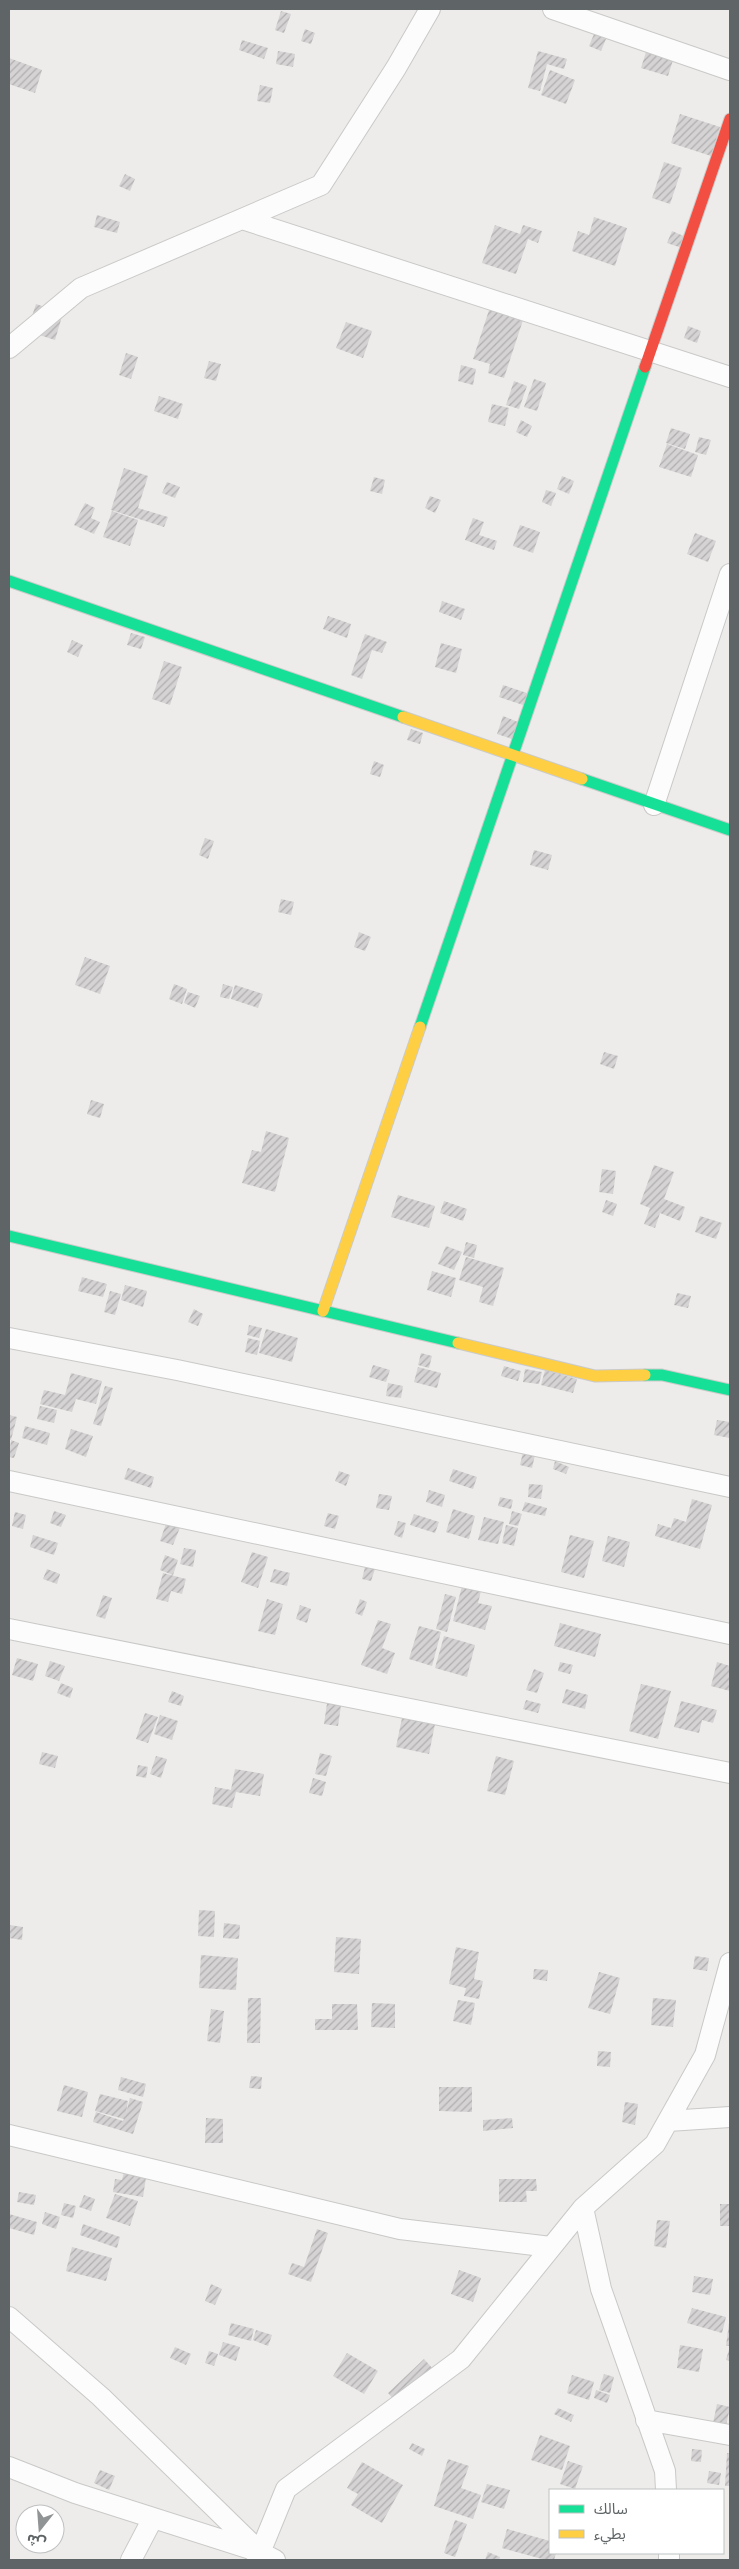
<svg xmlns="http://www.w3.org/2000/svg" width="739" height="2569" viewBox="0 0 739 2569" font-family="Karla,'Noto Sans Arabic',sans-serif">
	<defs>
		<pattern id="building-hatch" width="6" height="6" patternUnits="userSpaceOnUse" patternTransform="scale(1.25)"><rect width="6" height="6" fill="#d5d3d3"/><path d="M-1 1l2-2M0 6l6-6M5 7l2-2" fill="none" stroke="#b0afaf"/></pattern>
	</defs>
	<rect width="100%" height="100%" fill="#eeecea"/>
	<path fill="url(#building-hatch)" d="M281,11L291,14L284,33L275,30Z
		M305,29L315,33L311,44L301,41Z
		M594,34L606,39L601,51L589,46Z
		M242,40L268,48L264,59L239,50Z
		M278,51L295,54L293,67L276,64Z
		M538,51L567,59L564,69L547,64L540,91L528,88Z
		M646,52L673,60L668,76L641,68Z
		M9,58L42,70L35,93L9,84Z
		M550,70L575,80L566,104L541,95Z
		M260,85L273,88L270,103L257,101Z
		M680,114L720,127L711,156L671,143Z
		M664,162L682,168L670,204L652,198Z
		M125,174L135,179L130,191L119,186Z
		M97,215L120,222L117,233L94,227Z
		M594,217L627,228L615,266L572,251L578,231L589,235Z
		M495,225L520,234L523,225L542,231L538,243L528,239L516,274L482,263Z
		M672,231L686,237L682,248L667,243Z
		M492,301L525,314L504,378L488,373L490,364L473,359Z
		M36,304L63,313L55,340L27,331Z
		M346,322L372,331L363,358L336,348Z
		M688,326L701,331L697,343L684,338Z
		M126,353L138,357L131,379L119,375Z
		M209,361L221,364L216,381L204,378Z
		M461,365L476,369L473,385L458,381Z
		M534,379L546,383L537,411L524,407Z
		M514,381L527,386L519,409L506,405Z
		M159,396L183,404L178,419L154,411Z
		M492,404L509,408L505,426L488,422Z
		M521,420L532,426L527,437L516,432Z
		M671,428L690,434L685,449L666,443Z
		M699,437L711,440L706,455L695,452Z
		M667,444L698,455L691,477L659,467Z
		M124,468L148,476L138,508L168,517L164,527L111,510Z
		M562,476L574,481L569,494L557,489Z
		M374,477L385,480L382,494L370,491Z
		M167,482L180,487L175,498L162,493Z
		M546,490L556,493L551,506L542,502Z
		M430,496L441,500L435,513L425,508Z
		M85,503L95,508L91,518L100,522L94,534L74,525Z
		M112,511L138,520L130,546L103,537Z
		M473,518L484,522L479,535L497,541L494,550L465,540Z
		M520,525L540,532L533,553L513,546Z
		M695,533L716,541L708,562L687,554Z
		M442,601L465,609L461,620L439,612Z
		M328,616L351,624L347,638L323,629Z
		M131,633L145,637L141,649L127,645Z
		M365,634L387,642L382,653L372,650L362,679L351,675Z
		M72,640L83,645L78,657L67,652Z
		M441,643L462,649L456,673L435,667Z
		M164,661L182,667L170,705L152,699Z
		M503,685L533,695L529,707L499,697Z
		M503,716L523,724L518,741L497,734Z
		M411,729L423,733L420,744L407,740Z
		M374,761L384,765L380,777L370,774Z
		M205,838L214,841L208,859L199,855Z
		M534,850L552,855L548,870L530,865Z
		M281,899L294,902L291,915L278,912Z
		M359,932L371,937L365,951L354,947Z
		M85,957L110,966L100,994L75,985Z
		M174,984L187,989L182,1004L169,999Z
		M223,984L233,987L229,999L220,997Z
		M235,985L263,994L258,1008L231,999Z
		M188,992L200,996L195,1008L184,1003Z
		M604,1052L618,1056L614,1069L600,1064Z
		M91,1100L104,1104L100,1118L87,1114Z
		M266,1131L289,1138L275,1192L242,1183L252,1150L261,1152Z
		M654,1165L674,1172L664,1199L685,1207L680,1221L660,1213L655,1228L644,1224L650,1208L640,1204Z
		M602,1169L616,1171L613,1194L599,1192Z
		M398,1195L435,1206L429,1228L391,1217Z
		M606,1200L617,1204L613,1216L602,1212Z
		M444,1201L467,1209L463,1221L440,1213Z
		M700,1216L722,1223L716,1239L695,1232Z
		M466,1242L477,1245L474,1258L463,1255Z
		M446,1246L462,1252L454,1270L438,1264Z
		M466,1257L504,1268L493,1306L479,1302L483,1287L459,1280Z
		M432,1271L456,1278L451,1297L427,1290Z
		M82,1277L107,1284L103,1297L78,1291Z
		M125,1285L147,1291L143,1307L121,1300Z
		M110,1291L121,1294L115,1315L104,1312Z
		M677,1293L691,1296L688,1308L674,1305Z
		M194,1309L203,1314L198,1326L188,1322Z
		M249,1325L262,1328L259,1338L247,1335Z
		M266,1329L298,1338L292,1362L259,1353Z
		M248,1338L260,1341L257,1355L245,1352Z
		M421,1353L432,1356L429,1368L418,1365Z
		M373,1365L390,1370L386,1382L369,1377Z
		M504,1366L521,1371L518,1381L501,1376Z
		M418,1367L441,1373L437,1388L414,1382Z
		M525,1369L542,1372L539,1384L523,1382Z
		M545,1370L577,1379L573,1393L541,1385Z
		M71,1373L102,1381L96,1404L76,1399L72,1412L40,1404L44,1390L65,1395Z
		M388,1383L403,1386L401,1398L386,1396Z
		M105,1386L113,1388L101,1426L93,1424Z
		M40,1406L57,1410L54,1423L37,1419Z
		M9,1415L17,1417L11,1440L9,1439Z
		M717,1420L730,1422V1438L714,1435Z
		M25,1426L50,1433L47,1445L22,1438Z
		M71,1429L93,1436L86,1457L65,1449Z
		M11,1440L19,1443L14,1458L9,1457Z
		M523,1452L535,1455L532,1468L520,1465Z
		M555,1461L569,1467L566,1474L553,1469Z
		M128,1468L154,1477L151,1488L124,1479Z
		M453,1469L477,1477L473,1489L449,1481Z
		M339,1471L350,1475L346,1486L335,1481Z
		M529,1484L543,1485L541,1499L528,1497Z
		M429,1490L445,1495L442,1507L426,1502Z
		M379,1494L392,1496L389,1510L376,1508Z
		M500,1497L513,1500L511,1509L498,1506Z
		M692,1499L712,1505L700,1549L655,1536L658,1524L671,1528L674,1518L686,1522Z
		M525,1502L547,1508L545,1516L522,1511Z
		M453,1509L475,1516L469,1539L446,1532Z
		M54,1511L66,1515L61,1527L50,1523Z
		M512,1511L522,1514L518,1526L509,1524Z
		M15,1512L26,1515L23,1529L12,1526Z
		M328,1513L339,1516L335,1529L324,1526Z
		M414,1514L439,1522L435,1533L410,1525Z
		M169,1515L183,1520L173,1545L160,1541Z
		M484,1517L504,1522L498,1544L478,1540Z
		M398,1521L406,1523L402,1538L394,1535Z
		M506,1525L518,1528L514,1546L502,1543Z
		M33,1535L58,1543L54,1555L30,1547Z
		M570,1535L594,1541L584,1578L561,1572Z
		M608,1536L630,1542L624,1567L602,1561Z
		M184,1548L196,1550L193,1567L180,1564Z
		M252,1552L268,1557L258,1588L241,1582Z
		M165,1555L178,1560L173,1575L160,1570Z
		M366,1563L376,1566L371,1581L362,1579Z
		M47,1569L60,1574L57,1584L43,1579Z
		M274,1569L290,1573L287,1586L270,1582Z
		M163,1573L186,1579L182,1594L171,1591L168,1602L156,1599Z
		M462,1586L481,1591L478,1603L492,1606L485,1630L453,1621Z
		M445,1594L456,1597L447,1632L436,1629Z
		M103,1595L112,1598L105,1619L96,1616Z
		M267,1599L283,1604L275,1635L258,1631Z
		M360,1599L367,1602L362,1616L355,1613Z
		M300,1605L311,1609L307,1623L296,1619Z
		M378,1620L391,1624L382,1648L395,1653L387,1674L361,1665Z
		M560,1623L601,1634L595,1657L554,1646Z
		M419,1626L441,1632L432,1666L409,1659Z
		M444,1636L475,1645L467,1677L435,1668Z
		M17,1658L38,1664L33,1681L12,1675Z
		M50,1661L65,1666L59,1681L45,1676Z
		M560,1662L573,1665L570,1674L558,1671Z
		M717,1662L730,1666V1691L711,1686Z
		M534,1669L544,1673L537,1693L526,1690Z
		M61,1683L73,1688L70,1698L57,1693Z
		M641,1684L671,1691L658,1739L629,1731Z
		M566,1689L588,1695L585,1709L562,1703Z
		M329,1690L343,1692L338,1726L324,1724Z
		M172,1691L184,1696L181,1706L168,1702Z
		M526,1700L541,1704L538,1713L523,1709Z
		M681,1701L717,1710L713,1723L702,1720L699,1733L674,1727Z
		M145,1713L158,1717L148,1743L136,1739Z
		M160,1715L178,1721L172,1740L154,1734Z
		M402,1718L435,1724L429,1754L396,1747Z
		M42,1752L58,1756L55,1768L39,1764Z
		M320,1753L332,1756L326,1776L315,1774Z
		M156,1756L167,1759L161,1778L150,1774Z
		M496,1756L514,1761L505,1795L487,1791Z
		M138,1765L148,1767L146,1778L136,1776Z
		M235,1769L264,1774L260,1796L236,1792L232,1808L212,1804L215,1787L231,1790Z
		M313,1778L326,1782L322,1796L309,1793Z
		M199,1910L215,1911L214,1937L198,1936Z
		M224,1923L240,1925L239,1939L223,1938Z
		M9,1925L23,1927L22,1940L9,1938Z
		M336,1937L361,1939L359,1974L334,1972Z
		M456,1947L479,1952L474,1979L483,1981L479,1999L464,1996L466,1988L449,1984Z
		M201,1955L238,1958L236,1990L199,1988Z
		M695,1956L709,1958L707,1971L693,1969Z
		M534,1969L548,1970L547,1981L533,1979Z
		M599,1972L620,1978L610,2014L588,2008Z
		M248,1998H261L260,2043H247Z
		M653,1998L676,2000L673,2027L651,2025Z
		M458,2000L475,2003L471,2025L453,2021Z
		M372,2003L395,2004V2028L371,2027Z
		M332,2004H357L358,2030H315V2019H332Z
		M211,2009L224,2011L220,2043L207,2041Z
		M598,2051L611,2052L610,2067L597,2066Z
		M251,2076L262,2077L261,2089L249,2088Z
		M121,2077L146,2084L143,2097L118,2090Z
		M64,2085L88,2092L82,2117L57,2111Z
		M439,2087H472V2112L439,2111Z
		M100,2094L128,2101L126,2113L130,2098L143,2102L133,2134L93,2122L96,2112L123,2121L124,2119L95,2111Z
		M625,2102L638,2104L635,2125L622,2122Z
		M206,2118L223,2119V2143H205Z
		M512,2118L513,2128L483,2131V2120Z
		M125,2168L147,2171L143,2197L113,2192L115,2179L122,2180Z
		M499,2179H536L537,2191H526L527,2202H499Z
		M19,2192L36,2195L34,2205L17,2202Z
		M115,2194L138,2201L130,2226L106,2218Z
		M84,2195L95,2199L91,2211L79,2207Z
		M64,2203L76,2206L73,2218L61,2215Z
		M720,2204H730V2226H720Z
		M45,2212L60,2217L56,2229L42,2224Z
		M9,2214L37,2222L34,2235L9,2228Z
		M657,2220L670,2221L666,2248L654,2246Z
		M83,2224L120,2237L117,2248L80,2235Z
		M317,2229L328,2233L311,2282L288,2274L292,2263L304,2267Z
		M72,2247L112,2258L106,2281L66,2271Z
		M459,2270L481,2278L473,2302L451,2294Z
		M694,2276L713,2279L710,2295L692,2292Z
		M211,2284L222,2289L215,2305L205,2301Z
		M692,2308L726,2317L722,2333L687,2323Z
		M231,2323L254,2329L251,2341L228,2335Z
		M729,2323H730V2361L726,2360L730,2346H726Z
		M256,2330L272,2335L268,2346L253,2340Z
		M223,2342L240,2347L236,2361L219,2355Z
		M680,2345L703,2349L699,2372L677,2368Z
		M175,2347L191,2354L186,2365L170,2358Z
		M209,2351L218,2354L214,2366L205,2363Z
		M347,2353L378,2371L364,2394L333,2376Z
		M424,2359L433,2369L397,2403L388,2393Z
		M604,2374L614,2377L610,2393L599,2390Z
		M572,2375L594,2382L589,2400L567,2393Z
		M596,2390L610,2395L607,2403L594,2398Z
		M717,2404L730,2407L726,2426L713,2423Z
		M558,2408L574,2415L571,2422L554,2414Z
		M540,2435L570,2446L562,2470L531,2460Z
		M412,2443L425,2449L422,2456L409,2449Z
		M692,2449L702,2450L701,2462L691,2461Z
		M727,2453H730V2486H725Z
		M448,2459L469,2466L461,2488L481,2495L473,2519L434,2506Z
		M568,2461L583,2466L575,2489L560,2484Z
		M362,2462L403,2485L382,2523L351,2505L358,2494L347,2488Z
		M100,2470L115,2476L109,2490L94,2483Z
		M709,2471L721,2473L719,2485L707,2483Z
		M487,2484L510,2490L504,2509L481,2502Z
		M455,2520L467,2524L455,2557L444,2553Z
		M507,2529L550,2541V2553H556L554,2560H546L502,2548Z
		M488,2552L500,2557L499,2560H485Z"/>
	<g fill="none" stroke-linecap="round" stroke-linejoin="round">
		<g stroke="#c9c9c8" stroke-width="22">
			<path id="street" d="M553,9L730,70
				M242,219L730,377
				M9,348L81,288L321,185L396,68L430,9
				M654,805L730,574
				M9,1338L177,1370L730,1487
				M9,1481L730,1634
				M9,1629L730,1773
				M668,2121L730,2117
				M9,2135L400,2229L551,2247
				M9,2317L101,2397L260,2552
				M646,2420L730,2435
				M9,2467L75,2493L260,2552L275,2560
				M666,2490L665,2471L601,2289L583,2208L655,2144L705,2055L730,1963
				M669,2553V2560
				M131,2560L153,2518
				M257,2560L286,2489L461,2359L583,2208"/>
		</g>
		<g stroke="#cacaca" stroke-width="13">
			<path id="fast" d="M9,581L403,717
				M582,779L730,830
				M420,1027L645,367
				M9,1236L458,1343
				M645,1375H662L730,1390"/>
		</g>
		<g stroke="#cacaca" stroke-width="13">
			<path id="slow" d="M403,717L582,779
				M323,1311L420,1027
				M458,1343L595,1376L645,1375"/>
		</g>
		<g stroke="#cacaca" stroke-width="13">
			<path id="jam" d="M645,367L730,119"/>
		</g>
		<use href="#street" stroke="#fcfcfc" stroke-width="20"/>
		<use href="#fast" stroke="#16e098" stroke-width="11"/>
		<use href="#slow" stroke="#ffcf43" stroke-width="11"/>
		<use href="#jam" stroke="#f24e42" stroke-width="11"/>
	</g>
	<rect width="739" height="2569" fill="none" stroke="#5f6567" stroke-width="20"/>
	<rect x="549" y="2489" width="175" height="65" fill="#ffffff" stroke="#bfc1c2"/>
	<rect x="559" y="2505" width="25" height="8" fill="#16e098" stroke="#bfc1c2"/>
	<text x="594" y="2514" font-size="15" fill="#5f6567">سالك</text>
	<rect x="559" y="2530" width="25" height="8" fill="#ffcf43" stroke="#bfc1c2"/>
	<text x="594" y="2539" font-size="15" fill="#5f6567">بطيء</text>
	<g transform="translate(40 2529) rotate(197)"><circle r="24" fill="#ffffff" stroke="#bfc1c2"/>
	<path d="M0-4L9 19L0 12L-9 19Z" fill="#919495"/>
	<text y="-8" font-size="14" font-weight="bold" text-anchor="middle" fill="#5f6567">ش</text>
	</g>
</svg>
